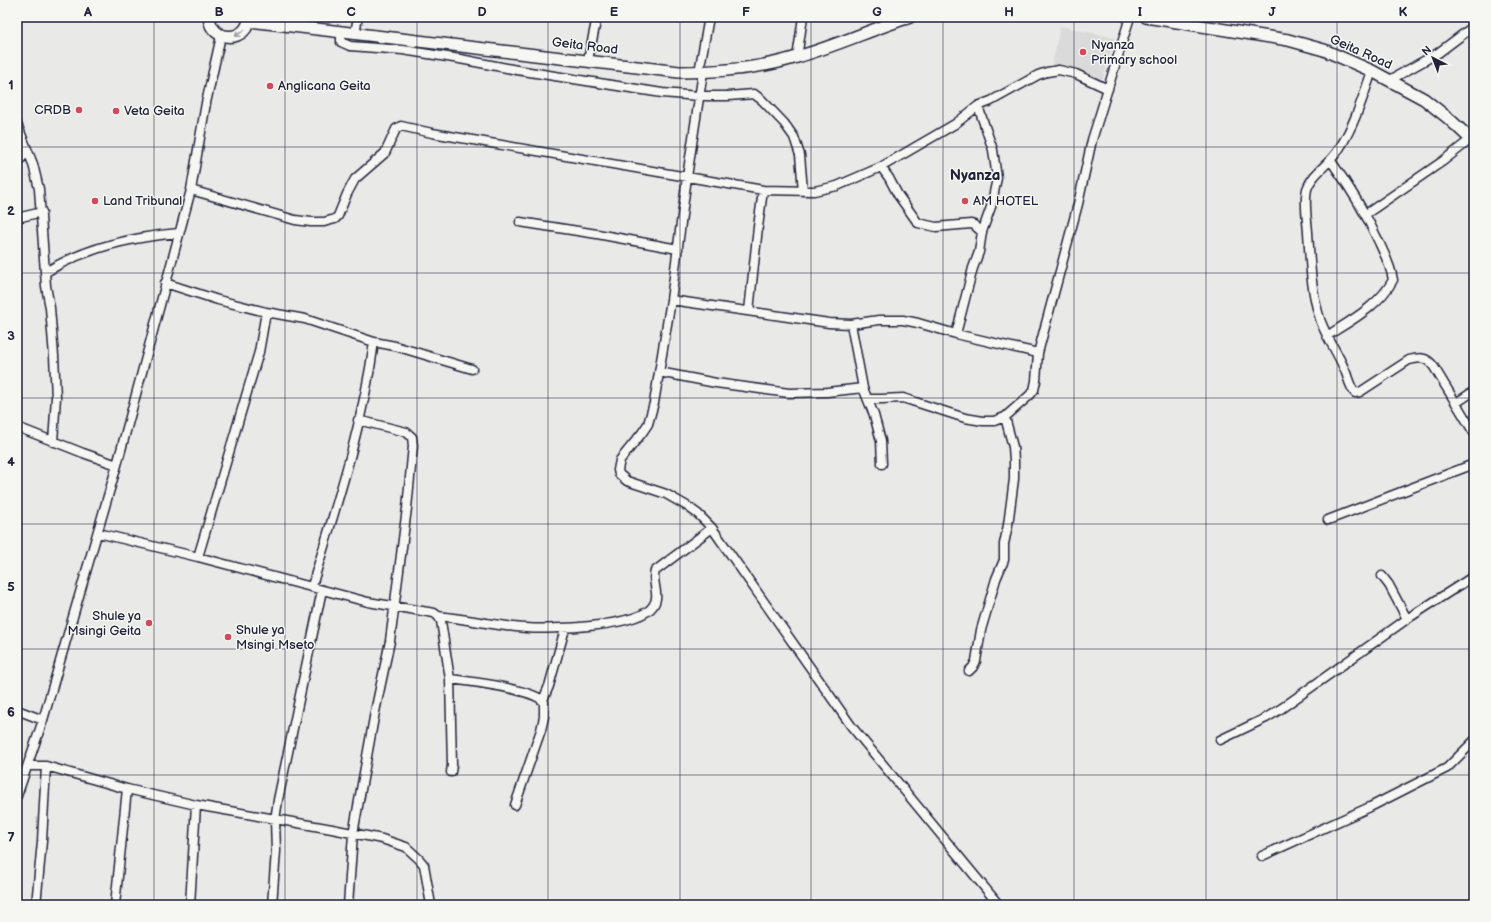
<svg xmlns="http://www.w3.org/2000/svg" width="1491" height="922" viewBox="0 0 1491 922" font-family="'Balsamiq Sans',sans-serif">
	<rect width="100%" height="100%" fill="#e9e9e7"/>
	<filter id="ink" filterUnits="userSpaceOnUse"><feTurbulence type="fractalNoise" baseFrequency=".025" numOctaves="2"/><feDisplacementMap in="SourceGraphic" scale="8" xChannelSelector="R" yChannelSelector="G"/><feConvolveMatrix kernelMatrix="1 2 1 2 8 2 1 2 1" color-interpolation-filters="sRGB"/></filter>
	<g filter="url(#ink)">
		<path fill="#dadada" d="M1060,26L1115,38L1102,81L1052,65Z"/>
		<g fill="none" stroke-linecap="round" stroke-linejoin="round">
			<g stroke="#22223b" stroke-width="11">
				<path id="minor" d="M341,32V42L350,46L403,50L460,59L517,70L662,93L699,96H728L754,94L762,100L784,123L794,137L800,155L803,191
					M355,33L358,17
					M797,58L803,17
					M588,60L597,17
					M1372,71C1363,97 1354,126 1339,149C1330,164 1312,173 1307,189C1304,202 1307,219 1308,232C1310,262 1311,293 1321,322C1327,338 1337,352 1344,368C1348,376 1349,386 1355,393L1360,392L1409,360C1421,357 1427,357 1434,367L1474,433
					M699,72L709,17
					M703,72L687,177L671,300L654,403L648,424L642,433L620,460L618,470L619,474L627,481L666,494L687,506L698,514L712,528L852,727L999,905
					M1390,80L1438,53L1474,26
					M17,124L33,164L39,189L46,286L50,308L54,356L56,397L53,442
					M17,163L27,152
					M881,167L889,178L898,195L918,223L936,227L971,224L974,225L982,232
					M191,190L295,220L311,222H324L335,219L338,216L347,194L355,179L385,153L396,129L401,126L432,133L763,190L814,191L837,186L881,167L955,124L978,106L991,101L1038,75L1047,72L1059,70L1076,74L1108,89
					M1366,214L1443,161L1471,139
					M17,218L42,212
					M520,222L597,234L678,249
					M46,272C86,247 132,237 179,233
					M165,283L218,300L266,312L305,319L374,342L395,346L472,369
					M671,300L829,323L851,324L879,320H903L918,323L956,334L1038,353
					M749,311L758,227L763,190
					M851,324L863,388L874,415L881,441L882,464
					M956,334L973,268L979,252L982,232L991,207L997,178L993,150L978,106
					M1327,336C1350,321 1379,306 1393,280C1391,266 1384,253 1378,240C1365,212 1349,186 1331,161
					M659,372L716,383L789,393L827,392L863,388
					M869,399H882L903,398L965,418L983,421H994L1005,417L1030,395L1034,390L1036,381L1038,353L1078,204L1092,140L1130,17
					M1456,403L1474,391
					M17,427L83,453L117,465
					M1328,520L1474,464
					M98,533L198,557L368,602L434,613L438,616L441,621L450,679L452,765L451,772
					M198,557L259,352L266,312
					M1382,576L1389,585L1407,619
					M312,586C336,506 363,425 374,342
					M438,616C468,619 497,626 526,628C551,630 639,627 653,606C661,595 651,582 655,571L712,528
					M969,671L973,667L976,661L981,630L996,579L1004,560V544L1008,525L1014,479V460L1013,447L1005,417
					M450,679C467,681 534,689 544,702V717L541,730L515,805
					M543,700L549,686L565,629
					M17,710L43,720
					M1220,740L1266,718L1282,708L1407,619L1474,576
					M28,766H46L127,789L196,805L332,829L382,839L406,847L419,859L424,865L431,905
					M17,796L43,720L117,465L191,190L206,103L221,36
					M1262,856L1370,807L1447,768L1474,741
					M36,905L42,841L46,766
					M115,905L127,789
					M190,905L196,805
					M272,905L276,851L275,820L278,800L322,590
					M348,905L353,834L375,712L390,641L407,508L413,446L412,437L406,432L358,420"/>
			</g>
			<g stroke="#22223b" stroke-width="14">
				<path id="highway" d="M209,17C211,44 249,42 249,17
					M1146,17L1288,40L1324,50L1372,71L1424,99L1448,118L1474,142
					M249,21L679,72C718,72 759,69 797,57C836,46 872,29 910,17"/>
			</g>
			<use href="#minor" stroke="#f6f6f2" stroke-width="8"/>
			<use href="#highway" stroke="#f6f6f2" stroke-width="11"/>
		</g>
		<defs><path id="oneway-shaft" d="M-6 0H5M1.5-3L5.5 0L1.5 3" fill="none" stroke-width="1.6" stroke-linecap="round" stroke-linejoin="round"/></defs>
		<use stroke="#9797a0" href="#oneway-shaft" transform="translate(240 33) rotate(146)"/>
	</g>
	<path fill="none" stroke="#22223b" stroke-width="1" stroke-opacity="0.55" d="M154,17V905M285,17V905M417,17V905M548,17V905M680,17V905M811,17V905M943,17V905M1074,17V905M1206,17V905M1337,17V905M17,147H1474M17,273H1474M17,398H1474M17,524H1474M17,649H1474M17,775H1474"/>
	<g fill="#d1495b" stroke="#f6f6f2" stroke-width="1.5">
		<circle cx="1083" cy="52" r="4"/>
		<circle cx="270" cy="86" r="4"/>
		<circle cx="79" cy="110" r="4"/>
		<circle cx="116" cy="111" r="4"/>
		<circle cx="95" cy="201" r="4"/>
		<circle cx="965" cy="201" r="4"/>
		<circle cx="149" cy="623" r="4"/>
		<circle cx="228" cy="637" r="4"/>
	</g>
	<g text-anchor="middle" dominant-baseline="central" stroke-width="3" stroke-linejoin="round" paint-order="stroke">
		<g font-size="13" fill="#22223b" stroke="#f6f6f2" text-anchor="start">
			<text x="1091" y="45">Nyanza<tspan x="1091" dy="15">Primary school</tspan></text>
			<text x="278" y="86">Anglicana Geita</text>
			<text x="71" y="110" text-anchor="end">CRDB</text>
			<text x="124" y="111">Veta Geita</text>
			<text x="103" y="201">Land Tribunal</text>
			<text x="973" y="201">AM HOTEL</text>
			<text x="141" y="616" text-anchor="end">Shule ya<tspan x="141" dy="15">Msingi Geita</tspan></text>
			<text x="236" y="630">Shule ya<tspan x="236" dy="15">Msingi Mseto</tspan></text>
		</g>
		<g font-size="13" fill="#22223b" stroke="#f6f6f2">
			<text transform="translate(585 46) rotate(7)">Geita Road</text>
			<text transform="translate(1361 52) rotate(24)">Geita Road</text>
		</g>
		<g font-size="15" font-weight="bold" fill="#22223b" stroke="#f6f6f2">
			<text x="975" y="175">Nyanza</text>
		</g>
	</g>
	<rect width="1491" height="922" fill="none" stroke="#f6f6f2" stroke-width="44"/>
	<g transform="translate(1433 58) rotate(318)" stroke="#f6f6f2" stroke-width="3" paint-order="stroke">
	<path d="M0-3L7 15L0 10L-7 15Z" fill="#22223b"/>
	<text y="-6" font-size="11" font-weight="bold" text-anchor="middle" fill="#22223b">N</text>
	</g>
	<rect x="22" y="22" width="1447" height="878" fill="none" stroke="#22223b" stroke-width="1.5"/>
	<g font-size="13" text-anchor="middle" font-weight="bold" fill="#22223b">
		<text x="88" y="16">A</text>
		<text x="219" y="16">B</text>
		<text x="351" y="16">C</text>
		<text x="482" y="16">D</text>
		<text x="614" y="16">E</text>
		<text x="746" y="16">F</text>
		<text x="877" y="16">G</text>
		<text x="1009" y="16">H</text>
		<text x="1140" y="16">I</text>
		<text x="1272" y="16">J</text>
		<text x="1403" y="16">K</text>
		<text x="11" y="89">1</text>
		<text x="11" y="215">2</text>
		<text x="11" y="340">3</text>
		<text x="11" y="466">4</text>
		<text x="11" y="591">5</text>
		<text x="11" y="716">6</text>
		<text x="11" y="842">7</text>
	</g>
</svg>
